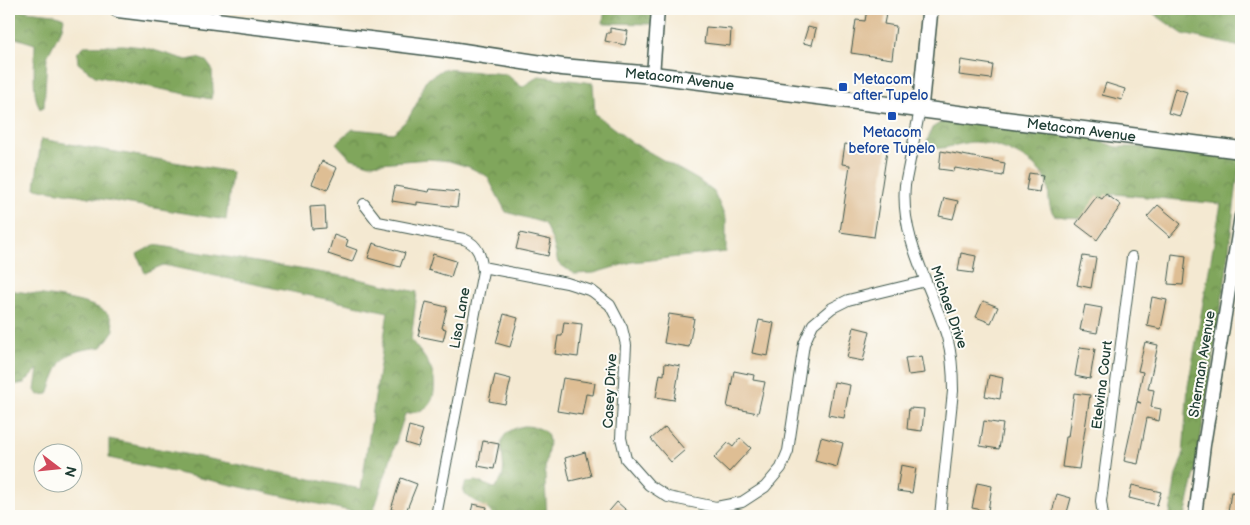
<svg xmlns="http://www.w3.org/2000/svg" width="1250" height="525" viewBox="0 0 1250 525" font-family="'Balsamiq Sans',sans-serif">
	<defs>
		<pattern id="forest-crowns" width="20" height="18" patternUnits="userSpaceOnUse" patternTransform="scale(1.25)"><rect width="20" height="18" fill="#80a65c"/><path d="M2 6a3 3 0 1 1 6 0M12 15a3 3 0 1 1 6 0" fill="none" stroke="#68884d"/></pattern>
	</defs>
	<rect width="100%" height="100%" fill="#fdfcf7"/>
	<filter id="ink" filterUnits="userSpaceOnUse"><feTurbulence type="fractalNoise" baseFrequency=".02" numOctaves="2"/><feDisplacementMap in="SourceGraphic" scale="10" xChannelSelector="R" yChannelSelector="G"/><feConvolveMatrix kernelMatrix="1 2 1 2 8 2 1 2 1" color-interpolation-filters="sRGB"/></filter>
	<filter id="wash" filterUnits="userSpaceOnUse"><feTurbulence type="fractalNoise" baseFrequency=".0096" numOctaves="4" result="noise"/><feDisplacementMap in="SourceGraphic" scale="20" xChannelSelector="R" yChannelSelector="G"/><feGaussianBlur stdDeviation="1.12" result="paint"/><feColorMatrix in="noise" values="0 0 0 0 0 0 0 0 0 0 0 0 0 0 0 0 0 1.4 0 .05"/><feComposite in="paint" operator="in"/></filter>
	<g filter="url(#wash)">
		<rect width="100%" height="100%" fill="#f4e9d2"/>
		<path fill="url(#forest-crowns)" stroke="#507248" d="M9,9L54,14L64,18L62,28L47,57L44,107L40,109C31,95 35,61 35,44L9,36Z
			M605,9H653L652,24L603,23Z
			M1155,9H1241V47L1183,34L1154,14Z
			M123,45L143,47L187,60L197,58L206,61L212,69L213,89L211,99L95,76L78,63L77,53L84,46Z
			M443,69L506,74L522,87L539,76L593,83L595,114L630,141L698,180L714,192L726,219V252L632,262L594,273L574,274L558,263L553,242L544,223L506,212L487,176L469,167L449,161L428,159L369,164L350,158L336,143L353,129L393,133L408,119L418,101L425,81Z
			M961,121L1079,134L1117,147H1137L1240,157L1226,275L1196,469L1185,516H1171L1170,514L1176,475L1183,456L1188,386L1221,204L1115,194L1106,197L1084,218L1064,217L1054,215C1045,201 1052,191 1045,178C1033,158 997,143 975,142C957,142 942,153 925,146L932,128L940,123Z
			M41,139L232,172L226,220L35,188Z
			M154,245L354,278L417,292L411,340C425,358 439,372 433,397C431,402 429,406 424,409C419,412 411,413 405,414L372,516H359V513L109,458V439L361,489L388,312L163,265L145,273L137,254Z
			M9,290C31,294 91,299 107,313C112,318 113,323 114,330L102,347C62,351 61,358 48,394L38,395L35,390L38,369L24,383L9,386Z
			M524,426C562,427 545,450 545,472C545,487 546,502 547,516H494C485,503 473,504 463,491L466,482L476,481L494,488C520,467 479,435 524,426Z"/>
		<g id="blocks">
			<path fill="#debe94" d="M867,9H887L884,24L896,26L892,59L851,53L856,20L865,21Z
				M706,27L731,29L730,46L704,43Z
				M808,27L816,29L812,45L803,43Z
				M610,28L628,31L625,45L605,41L607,33H610Z
				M961,60L993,65L991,79L959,75Z
				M1106,83L1125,89L1122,100L1102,95Z
				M1175,88L1187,92L1180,116L1168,113Z
				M845,144L887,151L874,237L840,232L850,165L842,164Z
				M941,151L1005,163L1003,176L955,168L954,171L939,169Z
				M322,161L337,168L327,190L312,184Z
				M1029,173L1043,175L1040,192L1026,190Z
				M395,186L429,192L430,189L459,192L457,207L417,202V205L392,201Z
				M1106,194L1121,205L1097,240L1076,224L1097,196L1102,199Z
				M944,198L958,201L953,219L939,216Z
				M1158,205L1181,224L1170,237L1147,217Z
				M325,206L326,228L312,229L310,207Z
				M520,233L551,240L548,256L516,249Z
				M334,235L348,240L346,246L357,250L352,262L328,254Z
				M373,243L405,253L400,267L368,258Z
				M961,253L976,256L973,273L958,271Z
				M433,254L456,261L451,277L428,270Z
				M1172,254L1186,256L1183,285L1168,284Z
				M1083,256L1096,258L1091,288L1077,285Z
				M1152,297L1167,300L1161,329L1147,326Z
				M983,301L998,307L991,323L976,317Z
				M426,302L447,307L442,328L446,329L443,341L418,336Z
				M1085,305L1102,308L1097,333L1080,330Z
				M504,314L518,318L510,347L496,343Z
				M669,314L694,318L689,347L664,343Z
				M759,320L774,323L768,356L752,353Z
				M564,322L582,324L578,357L555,354L558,336H562Z
				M854,327L870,331L863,361L847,358Z
				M1145,342L1158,345L1148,389L1154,390L1151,407L1161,409L1159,421L1147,418L1138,464L1124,461L1137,402L1141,403L1137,401L1143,372L1138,371Z
				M1080,347L1095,349L1090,379L1075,376Z
				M922,356L925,373L908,375L905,358Z
				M665,363L680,366L674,400L656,397L660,374L664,375Z
				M734,371L754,375L753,380L765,382L758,413L727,407Z
				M495,375L511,379L505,404L489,401Z
				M989,375L1003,378L1000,399L985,396Z
				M563,378L595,383L593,395L586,394L582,415L557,411Z
				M834,382L850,385L844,418L828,415Z
				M1074,393L1090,395L1079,469L1062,467L1066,437H1068Z
				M909,408L924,409L922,431L907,429Z
				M984,421L1003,424L999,449L980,446Z
				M409,426L423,430L418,447L405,443Z
				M665,427L685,450L671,462L651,439Z
				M821,437L843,443L837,467L815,461Z
				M740,438L751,448L729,472L714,458L728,443L733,447Z
				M483,441L499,444L494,469L478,466Z
				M585,452L591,476L570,481L565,458Z
				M901,465L916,468L912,493L897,491Z
				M401,478L417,484L405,514L391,509Z
				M977,483L992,486L988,511L972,508Z
				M1132,485L1161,492L1157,505L1129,498Z
				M1231,492L1241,493V514L1228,512Z
				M1057,494L1071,498L1066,516H1051Z
				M617,502L633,516H605Z
				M473,504L487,507L485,516H470Z"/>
		</g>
	</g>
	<g filter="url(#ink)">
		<use href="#blocks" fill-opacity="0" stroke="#3f574c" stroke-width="1"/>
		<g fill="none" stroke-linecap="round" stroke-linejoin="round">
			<g stroke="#3f574c" stroke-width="8">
				<path id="service" d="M215,19L216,9"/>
			</g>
			<g stroke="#3f574c" stroke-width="12">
				<path id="minor" d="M920,109L905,185C900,239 932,287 947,337C952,355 953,372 953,391L940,516
					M364,204L378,222L464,239C479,245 481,257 483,271L436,516
					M482,267L567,283L592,291L610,305L622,328L626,345L621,438L626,459L649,485L668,497L716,507L742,502L765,487L781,468L788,451L804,344L813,324L832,308L848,300L926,281
					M1103,516L1101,501L1132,257"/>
			</g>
			<g stroke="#3f574c" stroke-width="15">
				<path id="tertiary" d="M653,75L658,9
					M1195,516L1204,445L1241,216"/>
			</g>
			<g stroke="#3f574c" stroke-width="18">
				<path id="secondary" d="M920,109L930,9"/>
			</g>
			<g stroke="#3f574c" stroke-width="19">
				<g id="primary">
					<path id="s1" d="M118,9L444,49L562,67L653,75L1241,150"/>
				</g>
			</g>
			<use href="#service" stroke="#fff" stroke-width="5"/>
			<use href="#minor" stroke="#fff" stroke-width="10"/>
			<use href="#tertiary" stroke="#fff" stroke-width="12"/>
			<use href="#secondary" stroke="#fff" stroke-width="15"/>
			<use href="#primary" stroke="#fff" stroke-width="16"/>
		</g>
	</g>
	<g fill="#1a4fb4" stroke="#fdfcf7" stroke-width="2">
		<rect x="838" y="82" width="10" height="10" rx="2.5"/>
		<rect x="887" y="111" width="10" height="10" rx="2.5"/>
	</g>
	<g text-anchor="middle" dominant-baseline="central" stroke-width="4" stroke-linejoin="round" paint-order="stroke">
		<g font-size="14" fill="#1f3d34" stroke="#fdfcf7">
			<text stroke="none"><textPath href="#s1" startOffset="566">Metacom Avenue</textPath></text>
			<text stroke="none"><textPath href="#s1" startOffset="971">Metacom Avenue</textPath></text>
			<text transform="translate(949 307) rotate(71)">Michael Drive</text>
			<text transform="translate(460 318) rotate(-80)">Lisa Lane</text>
			<text transform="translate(1202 364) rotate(-81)">Sherman Avenue</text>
			<text transform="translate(1102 385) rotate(-83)">Etelvina Court</text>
			<text transform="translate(610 391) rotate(-87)">Casey Drive</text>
		</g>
		<g font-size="14" fill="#164399" stroke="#fdfcf7" text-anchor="start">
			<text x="853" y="79">Metacom<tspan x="853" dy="16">after Tupelo</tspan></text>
			<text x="892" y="132" text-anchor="middle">Metacom<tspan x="892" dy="16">before Tupelo</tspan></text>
		</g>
	</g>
	<rect width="1250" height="525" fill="none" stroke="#fdfcf7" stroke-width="30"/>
	<g transform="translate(58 468) rotate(106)"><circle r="24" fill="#fdfcf7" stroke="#a4b0a9"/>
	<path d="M0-4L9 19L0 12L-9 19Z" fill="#d1495b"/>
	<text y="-8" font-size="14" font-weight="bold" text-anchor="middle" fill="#1f3d34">N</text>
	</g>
</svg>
